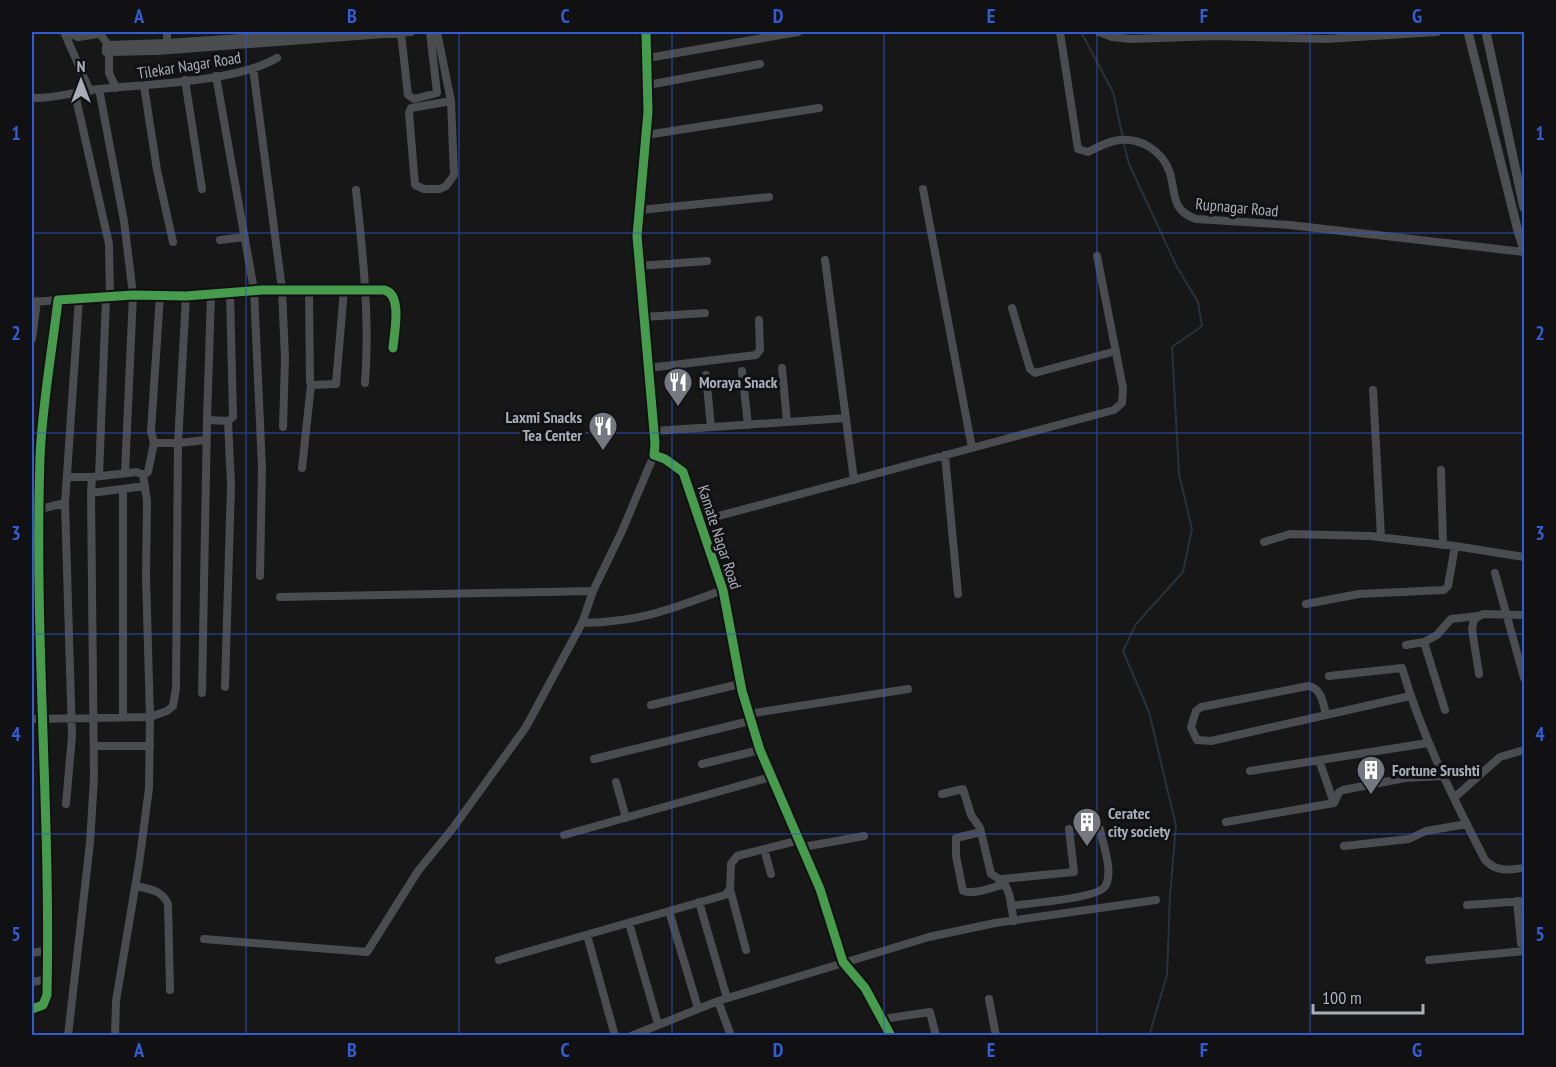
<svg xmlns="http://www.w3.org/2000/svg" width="1556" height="1067" viewBox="0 0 1556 1067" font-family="'PT Sans Narrow',sans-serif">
	<rect width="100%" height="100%" fill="#171717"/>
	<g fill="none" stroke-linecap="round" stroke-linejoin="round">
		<path stroke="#2a3239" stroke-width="2" d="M1081,32L1113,92L1123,138
			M1124,144L1129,164L1177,267L1198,302L1202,326L1172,347L1179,474L1192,529L1183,572L1136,624L1123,651L1149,712L1176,826L1170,895L1167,975L1149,1036"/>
		<path stroke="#4b4c50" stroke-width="8" d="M64,32L90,91
			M67,32L78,37L98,34L101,35L108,45
			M167,32V48
			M328,32L167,43L108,45L106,46V52L157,51L411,32
			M437,32L451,101L454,175L446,186L440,189H424L415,185L409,113L411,108L451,101
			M646,32L648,112L637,236L655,443L654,455L665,459L683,472L723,590L742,691L760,750L820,889L843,962L865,988L891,1036
			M1060,32L1078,149L1088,152C1096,148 1105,143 1114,141C1138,136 1162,149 1170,173C1176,195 1171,210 1196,219L1290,225L1524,252
			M1099,32L1112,37L1131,39L1215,36L1326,39L1437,32
			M401,33L408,95L414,99L437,93L430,32
			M109,52V73L116,88
			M648,58L798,32
			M253,68L282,289L285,359L283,427
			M216,76L254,290L262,468L260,576
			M185,80L202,189
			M648,85L760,64
			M144,86L157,170L173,242
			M99,89L124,221L133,295L125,473
			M75,94L109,244L110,297
			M32,98C55,99 77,91 100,89C149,84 236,82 277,58
			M646,135L819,108
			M356,190C363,255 370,318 365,383
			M640,210L769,197
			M220,240L245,237
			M825,260L854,480
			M639,266L707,261
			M309,289L310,381L311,385L336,384L344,289
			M211,294L207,420L228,421L231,485L225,687
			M160,295L151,431L154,443H178L186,296
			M33,302L58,300
			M1012,308L1030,369L1035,373L1116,351
			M644,317L705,313
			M32,339L37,301
			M648,368L756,355L760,350L759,320
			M782,368L787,422
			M742,371L748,425
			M706,375L711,427
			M1373,390L1381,537
			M228,421L233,417L230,292
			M654,431L846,418
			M972,448L1114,410L1122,403L1123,388L1097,256
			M945,455L958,594
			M302,468L311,385
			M1441,470L1443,545
			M143,475L148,472L154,443
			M99,476L106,298
			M67,477H92L137,472L143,475L147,501L146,577L150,717L149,788L139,864L116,1001L115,1036
			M92,477L91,493L145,486
			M65,503L72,736L66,804
			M32,511L65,503L79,299
			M700,521L972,448L923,189
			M1264,542L1290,534L1370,536L1455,546L1524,557
			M1495,573L1524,678
			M280,597L593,591
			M1306,604L1359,594L1444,590L1448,586L1455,546
			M582,623C639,622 670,610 723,590
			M1424,642L1445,710
			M1406,645L1424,642L1437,635L1451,619L1478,616
			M1479,674L1472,629L1474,619L1483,614L1524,615
			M1329,676L1402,668C1422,736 1453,798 1485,860C1496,872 1509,870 1524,868
			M202,693L207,420
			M651,705L740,684
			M748,714L908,689
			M1326,715C1323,703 1322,688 1308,686L1201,707L1196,711L1191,727L1197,740L1211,741L1410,696
			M123,717V489
			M32,719L150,717L167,711L173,706L176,688L178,443L206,440
			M95,746H150
			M594,759L750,721
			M1319,760L1334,803
			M702,764L760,750
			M1250,771L1428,743
			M616,782L626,818
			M942,794L963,789L971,815L980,828L991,874C1013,885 1009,899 1014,921
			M1454,798L1500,757L1524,750
			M1226,822L1334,803L1339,792L1343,790L1405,778L1442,776
			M981,832L956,838V856L963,891C975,895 993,887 1005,884
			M564,835L771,777
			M1344,846L1409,839L1426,831L1467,824
			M803,847L864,836
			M764,849L771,874
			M1002,879L1074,872L1069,829
			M136,886C149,889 162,890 168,904L170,990
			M730,889L746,950
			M1517,901L1521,943
			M699,902L727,998
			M1467,905L1524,901
			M1011,906C1027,903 1101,899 1106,885C1113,870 1103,845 1100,829
			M669,911L698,1008
			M629,923L658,1024
			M587,935L615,1036
			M204,939L367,952L418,871L453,828L526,727L582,623L593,591L622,531L654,455
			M32,953L49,950
			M499,960L725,895L730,889L731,864L737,856L800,840
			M1429,960L1524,951
			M32,982L48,979
			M989,999L996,1036
			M718,1001L731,1036
			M32,1009L43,1005L47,995C51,816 34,637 40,458C42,405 52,352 58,300L133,295L186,296L262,290H384C403,294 394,333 393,348
			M883,1019L930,1012L936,1036
			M68,1036L90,843L94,778L91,493
			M631,1036L718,1001L929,937L995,923L1156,900"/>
		<path stroke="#4d4f52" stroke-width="9" d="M1468,32L1518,231L1524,250
			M1486,32L1524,208"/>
		<g stroke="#111113" stroke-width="13">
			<path id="cycleway" d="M646,32L648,112L637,236L655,443L654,455L665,459L683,472L723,590L742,691L760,750L820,889L843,962L865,988L891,1036
				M32,1009L43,1005L47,995C51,816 34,637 40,458C42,405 52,352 58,300L133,295L186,296L262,290H384C403,294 394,333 393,348"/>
		</g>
		<use href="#cycleway" stroke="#469c4c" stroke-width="9"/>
	</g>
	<path fill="none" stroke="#325cd3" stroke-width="1.5" stroke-opacity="0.55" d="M246,32V1036M459,32V1036M672,32V1036M884,32V1036M1097,32V1036M1310,32V1036M32,233H1524M32,433H1524M32,634H1524M32,834H1524"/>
	<defs>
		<g id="restaurant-pin" transform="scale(1.5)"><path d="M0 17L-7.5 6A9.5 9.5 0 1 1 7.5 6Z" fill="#757880" stroke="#111113"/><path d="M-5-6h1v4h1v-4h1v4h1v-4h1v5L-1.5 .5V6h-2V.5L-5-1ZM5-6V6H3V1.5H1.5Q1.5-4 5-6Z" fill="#fff"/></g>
		<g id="building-pin" transform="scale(1.5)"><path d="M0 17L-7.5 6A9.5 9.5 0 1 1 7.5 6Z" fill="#757880" stroke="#111113"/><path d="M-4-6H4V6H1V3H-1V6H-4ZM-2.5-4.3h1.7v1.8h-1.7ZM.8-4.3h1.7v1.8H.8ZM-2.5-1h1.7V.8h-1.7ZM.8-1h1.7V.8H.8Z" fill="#fff"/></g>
	</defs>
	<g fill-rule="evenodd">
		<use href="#restaurant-pin" x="678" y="382"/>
		<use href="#restaurant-pin" x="603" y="426"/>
		<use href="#building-pin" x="1371" y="770"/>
		<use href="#building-pin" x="1087" y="822"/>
	</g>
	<g text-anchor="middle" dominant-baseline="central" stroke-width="6" stroke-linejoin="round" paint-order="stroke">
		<g font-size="16" fill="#a8adb8" stroke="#111113">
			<text transform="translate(189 65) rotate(-9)">Tilekar Nagar Road</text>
			<text transform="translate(1237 207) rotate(5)">Rupnagar Road</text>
			<text transform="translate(720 537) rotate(72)">Kamate Nagar Road</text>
		</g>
		<g font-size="16" font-weight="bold" fill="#a8adb8" stroke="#111113" text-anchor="start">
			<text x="699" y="382">Moraya Snack</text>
			<text x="582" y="417" text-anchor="end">Laxmi Snacks<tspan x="582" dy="18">Tea Center</tspan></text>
			<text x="1392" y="770">Fortune Srushti</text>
			<text x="1108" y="813">Ceratec<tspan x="1108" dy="18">city society</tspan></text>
		</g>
	</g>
	<rect width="1556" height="1067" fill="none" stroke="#111113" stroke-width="66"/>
	<g transform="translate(81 81)" stroke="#111113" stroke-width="4.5" paint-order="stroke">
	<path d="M0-4.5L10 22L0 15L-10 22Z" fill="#a8adb8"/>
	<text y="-9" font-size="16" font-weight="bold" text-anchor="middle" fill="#a8adb8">N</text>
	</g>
	<path d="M1313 1004v9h110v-9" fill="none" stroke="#a8adb8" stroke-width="3"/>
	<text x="1322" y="1004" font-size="18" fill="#a8adb8" stroke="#111113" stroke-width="4.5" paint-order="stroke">100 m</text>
	<rect x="33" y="33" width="1490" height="1001" fill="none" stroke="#325cd3" stroke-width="2"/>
	<g font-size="20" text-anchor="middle" font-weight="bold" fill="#325cd3">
		<text x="139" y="23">A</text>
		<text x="352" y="23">B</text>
		<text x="565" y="23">C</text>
		<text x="778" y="23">D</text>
		<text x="991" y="23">E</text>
		<text x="1204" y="23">F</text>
		<text x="1417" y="23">G</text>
		<text x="16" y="140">1</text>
		<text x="1540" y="140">1</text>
		<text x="16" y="340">2</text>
		<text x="1540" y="340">2</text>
		<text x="16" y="540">3</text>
		<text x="1540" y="540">3</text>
		<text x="16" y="741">4</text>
		<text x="1540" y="741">4</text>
		<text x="16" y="941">5</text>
		<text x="1540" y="941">5</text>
		<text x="139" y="1057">A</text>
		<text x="352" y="1057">B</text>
		<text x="565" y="1057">C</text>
		<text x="778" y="1057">D</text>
		<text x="991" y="1057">E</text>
		<text x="1204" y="1057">F</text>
		<text x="1417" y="1057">G</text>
	</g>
</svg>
